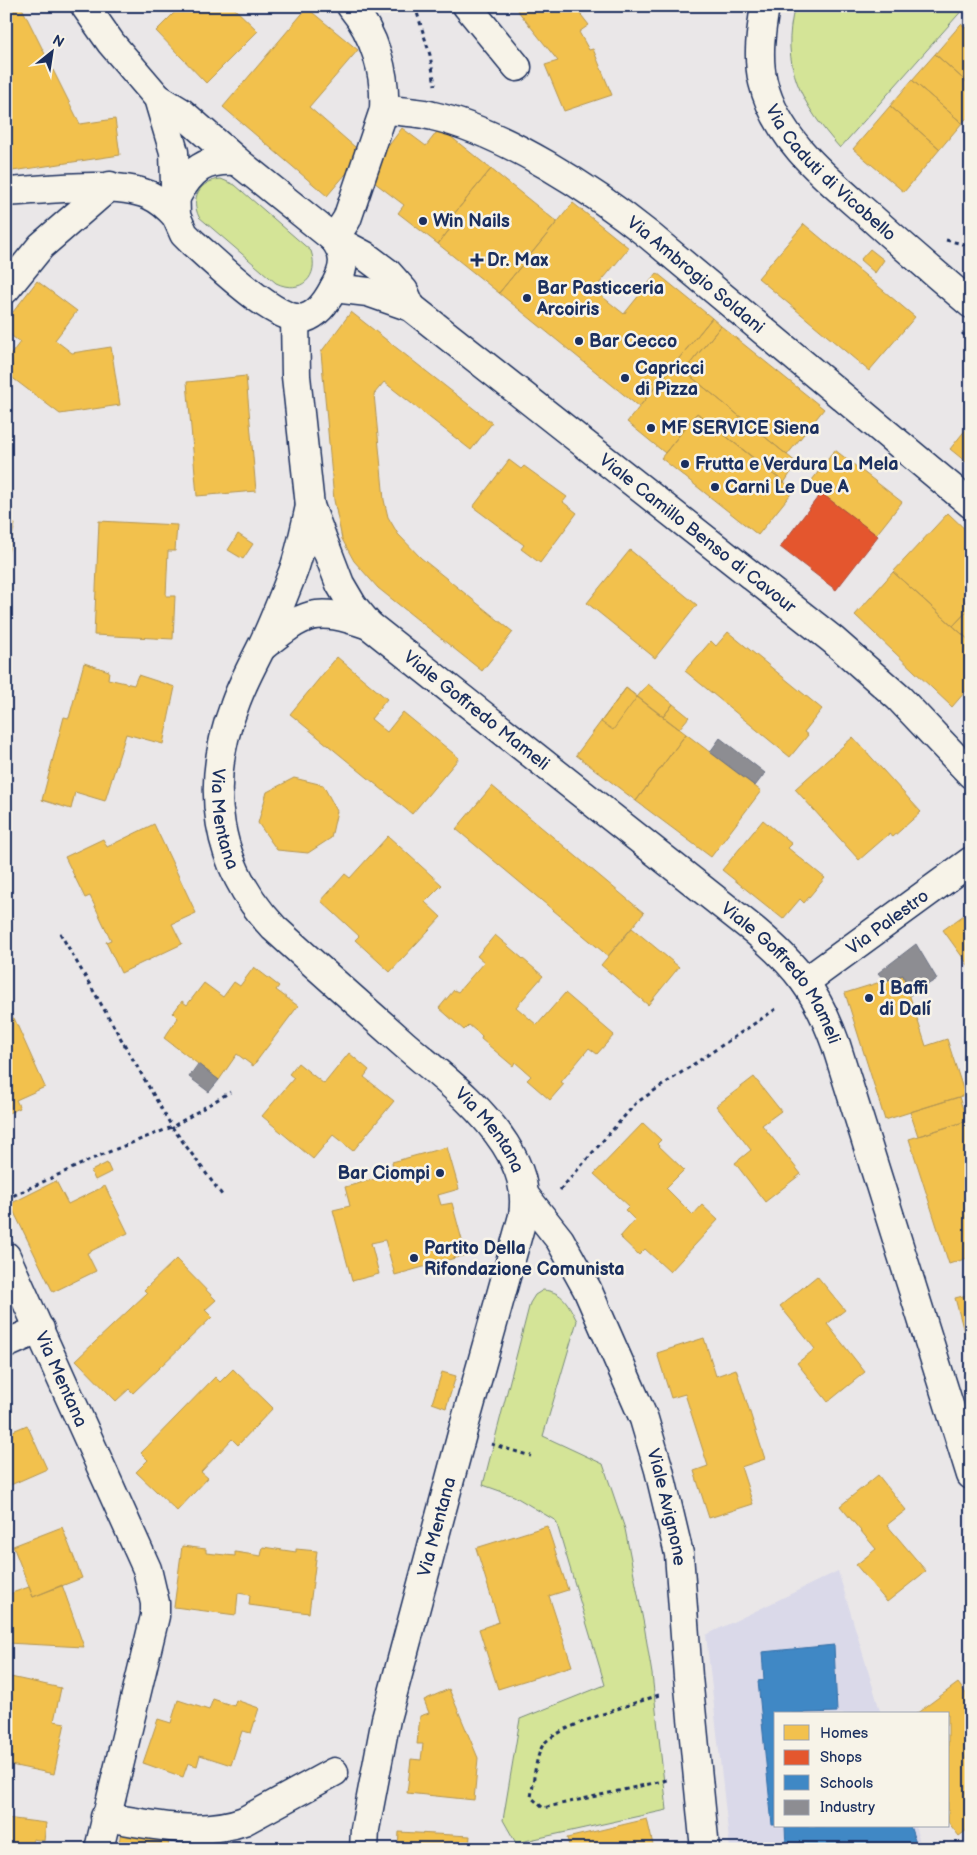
<svg xmlns="http://www.w3.org/2000/svg" width="977" height="1855" viewBox="0 0 977 1855" font-family="'Balsamiq Sans',sans-serif">
	<rect width="100%" height="100%" fill="#eae7e8"/>
	<filter id="ink" filterUnits="userSpaceOnUse"><feTurbulence type="fractalNoise" baseFrequency=".02" numOctaves="2"/><feDisplacementMap in="SourceGraphic" scale="10" xChannelSelector="R" yChannelSelector="G"/><feConvolveMatrix kernelMatrix="1 2 1 2 8 2 1 2 1" color-interpolation-filters="sRGB"/></filter>
	<g filter="url(#ink)">
		<path fill="#dad9e9" d="M838,1571L881,1714H776V1826H915L922,1849H730L706,1635Z"/>
		<path fill="#d4e497" stroke="#788a7a" d="M795,6H965V7L840,148C802,105 779,65 795,6Z
			M221,179L235,185L311,251C320,277 301,295 276,283L199,217C190,198 199,181 221,179Z
			M543,1290C564,1292 568,1304 577,1321L543,1436L603,1464L625,1529L644,1625L652,1674L667,1810L516,1843L503,1820L520,1719L605,1685L556,1521L514,1496L483,1485L530,1303L535,1295Z"/>
		<path fill="#f2c14e" stroke="#b29553" d="M6,6H21L80,124L115,119L120,155L6,172Z
			M181,6H232L258,31L206,83L156,31Z
			M514,6H574L589,25L579,32L589,50L593,49L612,95L564,111L545,65L558,61Z
			M307,8L358,50L309,107L363,154L327,196L223,107Z
			M961,24L971,32V86L935,54Z
			M935,54L971,86V114L962,123L912,80Z
			M912,80L962,123L940,149L890,106Z
			M890,106L940,149L904,192L853,149Z
			M402,128L426,146L440,128L491,169L449,220L454,224L438,244L398,213L404,205L366,176Z
			M491,169L557,222L499,293L438,244L454,224L449,220Z
			M573,203L629,248L594,290L624,314L657,273L712,318L639,407L499,293Z
			M804,224L915,317L869,371L758,278Z
			M870,249L884,260L875,273L860,260Z
			M37,281L77,311L55,340L72,353L111,347L120,405L60,414L6,373V361L20,342L6,332V321Z
			M351,312L492,423L471,450L384,382L374,394L384,500L388,517L398,534L421,558L513,632L482,671L378,588L354,561L342,539L334,500L321,352Z
			M712,318L721,326L684,371L797,463L784,483L697,413L665,453L627,422Z
			M721,326L824,409L787,455L684,371Z
			M246,376L256,491L197,496L187,382Z
			M697,413L794,490L758,535L661,458Z
			M971,423V466L950,449Z
			M835,450L902,502L876,535L809,484Z
			M509,460L521,469L524,466L567,497L563,502L577,513L540,563L521,549L524,545L473,507Z
			M948,513L971,535V607L953,626L893,572Z
			M99,521L177,525L175,551H168L166,596H175L173,639L94,635Z
			M6,522L15,524L6,562Z
			M238,534L253,544L243,559L228,550Z
			M630,550L697,605L655,658L587,603Z
			M893,572L971,642V685L952,707L855,615Z
			M971,607V642L953,626Z
			M728,632L822,709L804,732L808,735L790,757L685,671L711,641L716,646Z
			M337,657L387,699L371,719L387,732L403,712L459,758L412,814L290,714Z
			M84,663L109,671L108,679L134,685L138,675L175,687L163,744L126,734L105,801L75,792L71,809L42,800L64,717L69,718Z
			M648,684L673,704L663,717L637,697Z
			M626,688L686,734L636,801L576,755Z
			M626,688L637,697L613,730L601,722Z
			M673,704L689,717L679,729L663,717Z
			M686,734L761,791L711,857L636,801Z
			M853,737L921,812L893,837L889,834L859,860L795,789Z
			M294,778L323,785L337,811L331,838L308,853L277,850L258,823L267,792Z
			M492,786L644,913L608,956L456,829Z
			M763,820L792,844L788,848L825,878L804,903L800,899L783,919L722,870Z
			M154,824L196,913L172,924L182,944L121,973L106,942L111,940L90,896L85,898L65,857L103,839L107,847Z
			M388,836L442,885L425,902L441,917L390,972L355,940L359,936L321,901L345,874L350,878Z
			M971,910V969L943,930Z
			M632,928L679,967L648,1005L601,965Z
			M495,935L543,976L516,1007L537,1025L565,993L614,1035L597,1054L589,1048L561,1082L564,1084L550,1100L527,1080L531,1076L515,1062L513,1066L481,1039L482,1036L469,1025L464,1030L439,1008L454,990L458,992L484,962L477,956Z
			M254,967L279,986L276,990L298,1006L253,1066L237,1054L219,1080L164,1038L178,1018L173,1013L182,1001L187,1005L204,983L223,997L234,982L240,986Z
			M903,975L926,1046L947,1039L965,1095L885,1120L845,993Z
			M14,1018L45,1087L16,1100L20,1108L6,1114V1021Z
			M349,1053L369,1070L364,1077L394,1101L353,1151L333,1135L313,1159L262,1116L294,1078L289,1074L298,1063L324,1084Z
			M754,1077L781,1111L762,1125L801,1174L765,1202L735,1163L751,1150L716,1106Z
			M959,1097L967,1121L918,1136L910,1112Z
			M967,1121L971,1134V1257L949,1264L909,1139Z
			M643,1123L661,1140L657,1144L684,1170L666,1188L693,1215L702,1205L718,1220L670,1272L645,1249L639,1255L620,1237L635,1220L625,1210L629,1206L594,1174Z
			M447,1147L459,1189L438,1195L441,1205L452,1203L466,1255L395,1275L385,1240L371,1243L379,1274L352,1281L333,1210L350,1206L345,1187L394,1174L392,1162Z
			M107,1163L111,1172L95,1180L91,1171Z
			M56,1181L68,1204L105,1186L128,1233L87,1253L96,1271L53,1292L10,1204Z
			M176,1259L216,1300L205,1310L212,1317L133,1393L129,1389L116,1401L76,1360L147,1293L144,1290Z
			M817,1276L845,1310L827,1324L865,1372L828,1402L797,1363L815,1349L780,1306Z
			M971,1294V1358L955,1298Z
			M704,1338L716,1376L736,1369L765,1459L741,1467L753,1504L709,1518L694,1471L708,1466L685,1394L671,1398L657,1353Z
			M233,1369L273,1408L238,1445L232,1439L201,1472L208,1478L177,1511L136,1472L148,1460L141,1453L215,1377L220,1382Z
			M442,1372L456,1376L446,1408L432,1403Z
			M27,1425L47,1469L6,1487V1434Z
			M878,1475L906,1510L887,1525L926,1571L887,1602L856,1565L876,1549L840,1506Z
			M547,1526L568,1590L549,1596L572,1666L498,1689L479,1629L499,1622L476,1548Z
			M62,1527L82,1578L33,1597L13,1546Z
			M182,1546L206,1549V1553L235,1556V1552L261,1556L263,1547L296,1552V1549L317,1551L309,1613L249,1605L250,1595L238,1593L236,1615L174,1607Z
			M62,1585L84,1647L6,1643V1595L29,1587L33,1597Z
			M6,1676L61,1688L54,1721L65,1723L54,1774L6,1764Z
			M958,1683L971,1700V1734L967,1737L971,1742V1827L959,1836L948,1822V1714H916Z
			M449,1689L478,1758L474,1800L407,1793L411,1759L421,1760L423,1744H417L420,1716L429,1713L424,1700Z
			M213,1699L234,1706L236,1700L259,1708L251,1733L242,1731L231,1765L200,1755L197,1766L188,1763L183,1777L143,1763L158,1719L171,1723L178,1700L209,1710Z
			M6,1818L46,1823L44,1841L33,1839L32,1849H6Z
			M647,1819L654,1849H570L567,1838Z
			M121,1831L169,1839L168,1849H118Z
			M399,1832L470,1836L469,1849H398Z"/>
		<path fill="#e4572e" stroke="#a84b3c" d="M821,493L878,536L836,590L780,547Z"/>
		<path fill="#3f88c5" stroke="#346da6" d="M834,1645L837,1712L776,1714V1825H772L758,1681L764,1680L762,1652Z
			M785,1826H910L918,1849H786Z"/>
		<path fill="#8d8d92" stroke="#6b7182" d="M720,738L765,773L755,786L710,752Z
			M916,944L937,979L910,995L903,975L885,981L878,973Z
			M198,1064L219,1080L209,1092L189,1077Z"/>
		<g fill="none" stroke-linecap="round" stroke-linejoin="round">
			<g stroke="#1b2f5e" stroke-width="31">
				<g id="street">
					<path d="M467,6L517,67"/>
					<path id="s1" d="M765,6C761,31 757,57 763,82C777,141 829,180 873,219C905,248 938,276 971,304"/>
					<path id="s2" d="M384,110C400,111 417,112 433,116C504,132 594,191 650,236L971,504"/>
					<path d="M6,192C44,190 115,180 149,195C160,200 168,207 176,216"/>
					<path d="M334,239L347,219L384,110C386,73 375,35 351,6"/>
					<path d="M6,289L41,246L110,186"/>
					<path id="s3" d="M295,318L296,376L310,506L340,584L353,606L369,625L754,930C797,966 817,992 836,1045L971,1475"/>
					<path id="s4" d="M310,506C305,528 301,550 293,572C283,597 273,624 261,648C251,668 241,686 234,707C204,785 215,866 274,928C317,967 361,1006 405,1045C440,1075 480,1105 505,1144C520,1168 527,1188 523,1216L462,1434L386,1719L365,1829L364,1849"/>
					<path d="M262,647C306,612 314,606 369,625"/>
					<path id="s5" d="M805,982L971,861"/>
					<path id="s6" d="M526,1197L560,1240L587,1289L644,1419L659,1470L679,1554L688,1677L705,1849"/>
					<path id="s7" d="M6,1256L147,1569L155,1603V1616L99,1849"/>
					<path d="M6,1344L40,1329"/>
					<path d="M105,1817C150,1824 201,1837 244,1821L334,1772"/>
				</g>
			</g>
			<g stroke="#1b2f5e" stroke-width="31">
				<g id="secondary">
					<path d="M85,6L111,43L158,98L174,152L176,216L184,234L193,243C215,262 277,324 305,318C319,314 330,296 336,284C345,267 346,255 334,239"/>
					<path d="M158,98L181,112L237,161L334,239L364,255L388,273L404,291L411,307"/>
					<path d="M176,197C192,169 204,159 237,161"/>
					<path id="s8" d="M334,288L368,292L411,307L833,640L899,698L971,774"/>
				</g>
			</g>
			<path stroke="#1b2f5e" stroke-width="3" stroke-dasharray="4 4" stroke-linecap="butt" d="M415,6L430,55L435,85
				M946,240L971,246
				M962,333L971,341
				M60,933L172,1127L222,1195
				M560,1190L636,1103L776,1009
				M6,1199L101,1155L172,1127L230,1092
				M491,1444L531,1456
				M659,1695C636,1703 555,1727 543,1745C535,1758 534,1781 531,1797L543,1808L667,1780"/>
			<use href="#street" stroke="#f7f3e8" stroke-width="28"/>
			<use href="#secondary" stroke="#f7f3e8" stroke-width="28"/>
		</g>
	</g>
	<g fill="#1b2f5e" stroke="#f7f3e8" stroke-width="2">
		<circle cx="423" cy="221" r="5"/>
		<path d="M474.5 252.5h5v5h5v5h-5v5h-5v-5h-5v-5h5z"/>
		<circle cx="527" cy="298" r="5"/>
		<circle cx="579" cy="341" r="5"/>
		<circle cx="625" cy="378" r="5"/>
		<circle cx="651" cy="428" r="5"/>
		<circle cx="685" cy="464" r="5"/>
		<circle cx="715" cy="487" r="5"/>
		<circle cx="869" cy="998" r="5"/>
		<circle cx="440" cy="1173" r="5"/>
		<circle cx="414" cy="1258" r="5"/>
	</g>
	<g text-anchor="middle" dominant-baseline="central" stroke-width="5" stroke-linejoin="round" paint-order="stroke">
		<g font-size="18" fill="#1b2f5e" stroke="#f7f3e8">
			<text stroke="none"><textPath href="#s1" startOffset="192">Via Caduti di Vicobello</textPath></text>
			<text stroke="none"><textPath href="#s2" startOffset="359">Via Ambrogio Soldani</textPath></text>
			<text stroke="none"><textPath href="#s8" startOffset="445">Viale Camillo Benso di Cavour</textPath></text>
			<text stroke="none"><textPath href="#s3" startOffset="460">Viale Goffredo Mameli</textPath></text>
			<text stroke="none"><textPath href="#s4" startOffset="330">Via Mentana</textPath></text>
			<text stroke="none"><textPath href="#s5" startOffset="102">Via Palestro</textPath></text>
			<text stroke="none"><textPath href="#s3" startOffset="865">Viale Goffredo Mameli</textPath></text>
			<text stroke="none"><textPath href="#s4" startOffset="750">Via Mentana</textPath></text>
			<text stroke="none"><textPath href="#s7" startOffset="135">Via Mentana</textPath></text>
			<text stroke="none"><textPath href="#s6" startOffset="344">Viale Avignone</textPath></text>
			<text transform="translate(437 1527) rotate(-75)">Via Mentana</text>
		</g>
		<g font-size="18" font-weight="bold" fill="#1b2f5e" stroke="#f7f3e8" text-anchor="start">
			<text x="433" y="221">Win Nails</text>
			<text x="487" y="260">Dr. Max</text>
			<text x="537" y="288">Bar Pasticceria<tspan x="537" dy="21">Arcoiris</tspan></text>
			<text x="589" y="341">Bar Cecco</text>
			<text x="635" y="368">Capricci<tspan x="635" dy="21">di Pizza</tspan></text>
			<text x="661" y="428">MF SERVICE Siena</text>
			<text x="695" y="464">Frutta e Verdura La Mela</text>
			<text x="725" y="487">Carni Le Due A</text>
			<text x="879" y="988">I Baffi<tspan x="879" dy="21">di Dalí</tspan></text>
			<text x="430" y="1173" text-anchor="end">Bar Ciompi</text>
			<text x="424" y="1248">Partito Della<tspan x="424" dy="21">Rifondazione Comunista</tspan></text>
		</g>
	</g>
	<rect width="977" height="1855" fill="none" stroke="#f7f3e8" stroke-width="25"/>
	<rect x="12" y="12" width="952" height="1830" fill="none" stroke="#1b2f5e" stroke-width="2" filter="url(#ink)"/>
	<rect x="774" y="1712" width="175" height="115" fill="#f7f3e8" stroke="#9fa5b1"/>
	<rect x="784" y="1725" width="25" height="15" fill="#f2c14e" stroke="#9fa5b1"/>
	<text x="820" y="1738" font-size="15" fill="#1b2f5e">Homes</text>
	<rect x="784" y="1750" width="25" height="15" fill="#e4572e" stroke="#9fa5b1"/>
	<text x="820" y="1762" font-size="15" fill="#1b2f5e">Shops</text>
	<rect x="784" y="1775" width="25" height="15" fill="#3f88c5" stroke="#9fa5b1"/>
	<text x="820" y="1788" font-size="15" fill="#1b2f5e">Schools</text>
	<rect x="784" y="1800" width="25" height="15" fill="#8d8d92" stroke="#9fa5b1"/>
	<text x="820" y="1812" font-size="15" fill="#1b2f5e">Industry</text>
	<g transform="translate(52 52) rotate(30)" stroke="#f7f3e8" stroke-width="4" paint-order="stroke">
	<path d="M0-4L9 19L0 12L-9 19Z" fill="#1b2f5e"/>
	<text y="-8" font-size="14" font-weight="bold" text-anchor="middle" fill="#1b2f5e">N</text>
	</g>
</svg>
